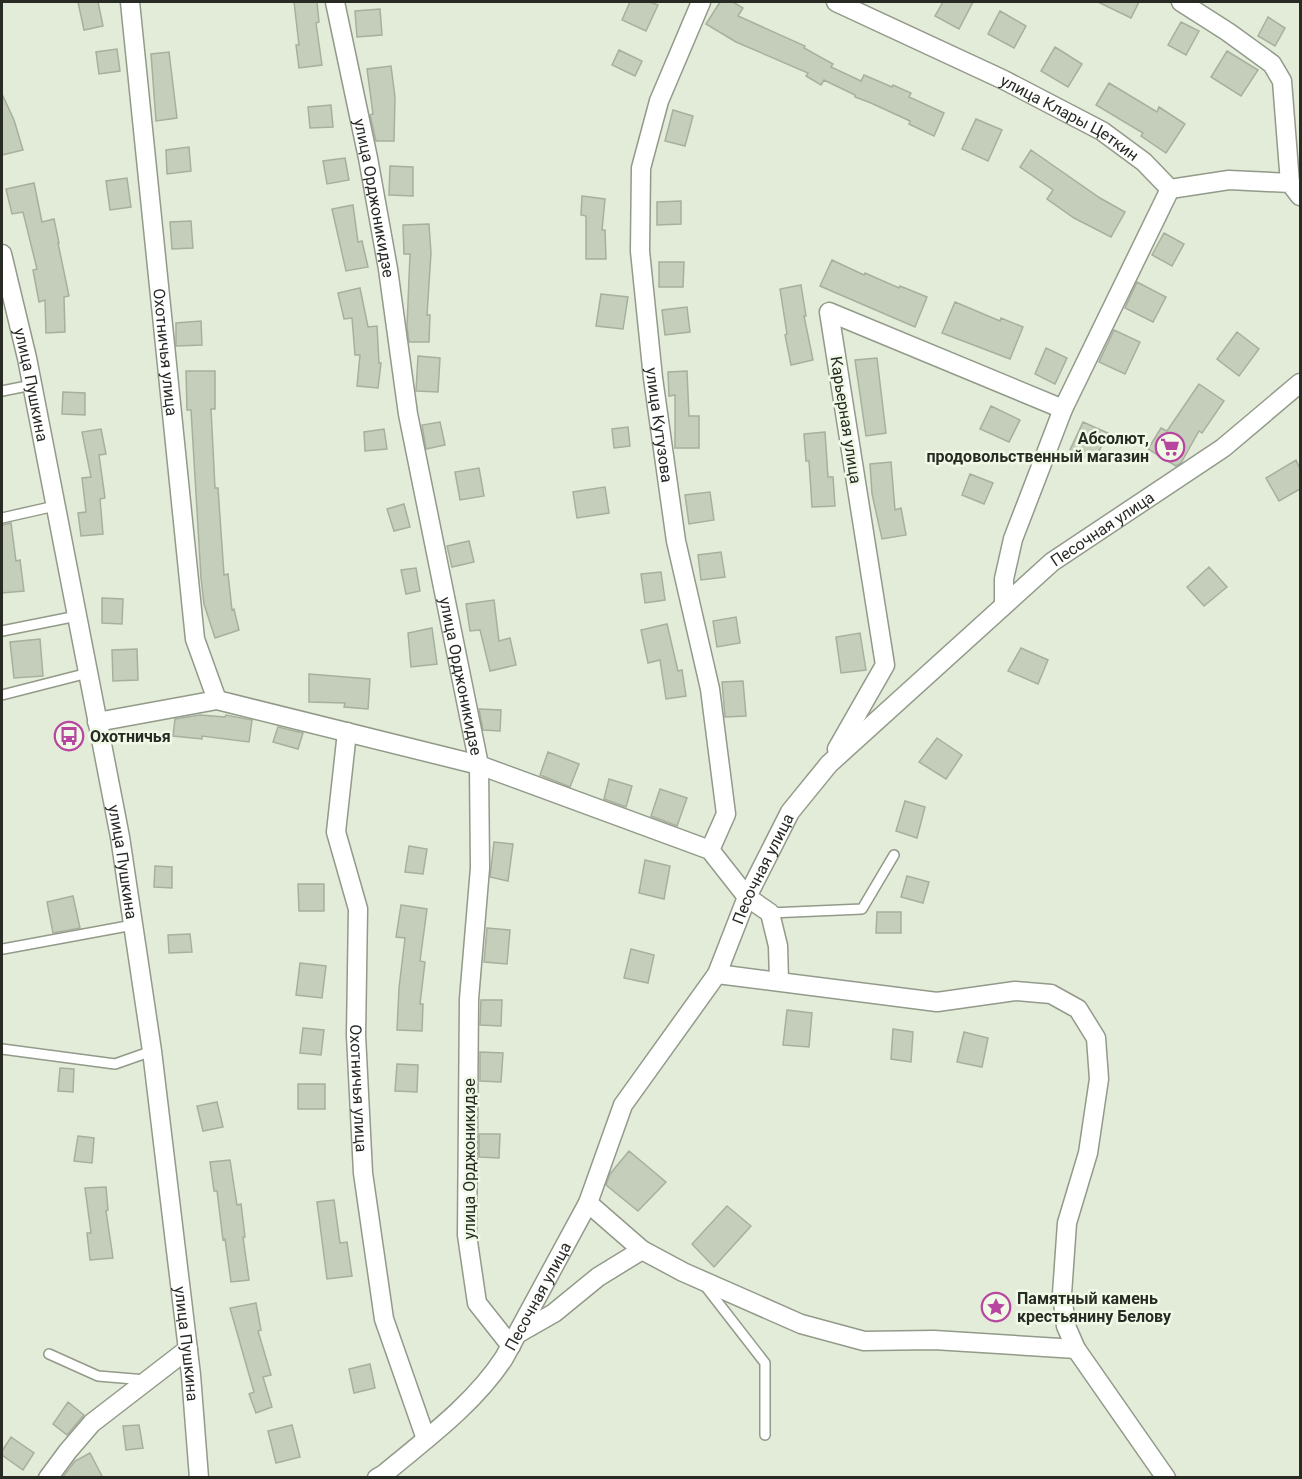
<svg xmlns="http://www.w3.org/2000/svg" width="1302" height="1479" viewBox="0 0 1302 1479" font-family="Roboto,sans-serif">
	<rect width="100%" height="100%" fill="#e3ebd9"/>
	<path fill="#c5cdbb" stroke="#a7af9e" stroke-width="1.5" d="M78,2H98L103,26L84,30Z
		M294,2H317L319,22L316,23L322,65L299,68L296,45H299Z
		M630,2H650L658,5L646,31L622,20Z
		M720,2H733L743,8L738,16L805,46L804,48L833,64L831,67L861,81L864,75L892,87L893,85L911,93L909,97L944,113L934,136L909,124L910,121L871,103L855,97V95L824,80L821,85L806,76L808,73L736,42L706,24Z
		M943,2H973L959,29L935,16Z
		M1098,2H1139L1131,18Z
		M380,9L382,35L357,37L355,11Z
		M1000,11L1026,26L1014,48L988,34Z
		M1268,17L1285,28L1275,46L1258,36Z
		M1181,22L1199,31L1186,55L1168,45Z
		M1055,47L1082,64L1068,87L1041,71Z
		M117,49L120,71L99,74L96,52Z
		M619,50L642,61L635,76L612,65Z
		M1227,51L1258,70L1241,96L1211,77Z
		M169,52L177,118L156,121L151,54Z
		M391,66L395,97L394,141H376L370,115L373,114L367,69Z
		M1109,83L1157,112L1159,107L1185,124L1166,153L1141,136L1143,133L1096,105Z
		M2,94L14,120L23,150L2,155Z
		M331,105L333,127L310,128L308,107Z
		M673,110L693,116L685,146L665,141Z
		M976,119L1002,130L988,161L962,149Z
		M189,147L191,171L167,174L166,150Z
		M1031,150L1100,198L1125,212L1111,237L1074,218L1047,199L1053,190L1020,167Z
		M345,158L349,180L327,184L323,161Z
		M390,166L413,167V196L389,195Z
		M127,178L131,207L110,210L106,181Z
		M34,183L42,222L54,219L59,243H58L69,296L64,297L65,332L46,333L45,300L39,302L33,270L37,269L23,212L12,214L6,189Z
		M582,196L605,199L602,230H605L606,259H586V216L581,215Z
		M681,201V224L657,225V202Z
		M353,205L358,242L362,241L368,267L346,271L332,209Z
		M191,221L193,248L172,249L170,222Z
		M429,224L431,253L427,315H430L429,342H409L407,327L410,254H404L403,225Z
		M1164,233L1184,244L1172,266L1152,255Z
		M832,260L864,275L865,273L899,288L900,286L927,297L915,327L820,286Z
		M659,262H684L683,287H659Z
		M1137,282L1166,297L1153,322L1125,308Z
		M801,285L806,316H804L813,360L791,365L785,335L787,334L780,289Z
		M360,288L368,327L377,326L379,363H381L378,388L357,386L360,355H355L352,318L344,319L338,293Z
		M601,294L628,297L623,329L596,326Z
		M955,302L1000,321L1001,318L1023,327L1010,359L942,333Z
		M687,307L690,332L665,335L662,310Z
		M201,321L202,345L176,346V323Z
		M1114,330L1140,342L1125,374L1099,362Z
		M1237,332L1259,349L1239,376L1217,359Z
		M1046,348L1067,358L1055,384L1035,374Z
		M418,356L440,358L438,392L416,391Z
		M877,358L886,433L866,436L855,360Z
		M186,371H215V409H211L215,488H218L224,575L228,574L232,610L234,609L239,630L215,638L204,604L201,578L191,410H187Z
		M687,371L689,416H699V448H675V395L669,396L668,372Z
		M1199,384L1224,401L1202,433L1199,431L1181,463L1176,466L1148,449L1161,428L1167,431Z
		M63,392L85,393V415L62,414Z
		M991,406L1020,420L1009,442L980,429Z
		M440,422L445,445L426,449L422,425Z
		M1083,422L1108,433L1094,461L1070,450Z
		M628,427L630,446L614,448L612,429Z
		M101,429L106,454L99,455L105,498L100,499L103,534L81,536L78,513L86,512L82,478L91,477L82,432Z
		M384,429L387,449L365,451L364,432Z
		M825,432L828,477H833L835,506L812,507L809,461H806L804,434Z
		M1296,460L1300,469V489L1279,501L1266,478Z
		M891,462L895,510L901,508L906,535L882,539L872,494L870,464Z
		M479,468L484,496L460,500L455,472Z
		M970,474L993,483L984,504L962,495Z
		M605,487L609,513L577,518L573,492Z
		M710,492L714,520L689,524L685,495Z
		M404,504L410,527L394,531L387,509Z
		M11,523L16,561L20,560L24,591L2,593V525Z
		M469,541L474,562L452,567L447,546Z
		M721,552L725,577L701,580L698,555Z
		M1209,567L1227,587L1204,606L1187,587Z
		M416,568L420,591L406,594L401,570Z
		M661,572L665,600L645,603L641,574Z
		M102,598L123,599L122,624L102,623Z
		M494,600L499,641L510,638L516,665L490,671L480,630L470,631L466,604Z
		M736,617L740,643L717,647L713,621Z
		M667,624L678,671L682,670L686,696L666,699L660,660L648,663L641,630Z
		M432,628L437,664L411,667L408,633Z
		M860,633L866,670L841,673L836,637Z
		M40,639L43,676L14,678L10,642Z
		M1021,648L1048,660L1038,684L1008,671Z
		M137,649L138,680L113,681L112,650Z
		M309,674L370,679L368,709L344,707L345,703L309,702Z
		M743,681L746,716L725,717L722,682Z
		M479,709L501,710L500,731L483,730Z
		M200,715L225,717L226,715L252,720L249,742L202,736V739L173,736L175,719Z
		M278,727L303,733L298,749L273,742Z
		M937,738L962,755L946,779L919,762Z
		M548,752L579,764L570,787L540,775Z
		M609,779L632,786L626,807L604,799Z
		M660,789L687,798L677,826L651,816Z
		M905,801L925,807L917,838L896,831Z
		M494,842L513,844L508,881L490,877Z
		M409,846L427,849L423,874L405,872Z
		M645,860L670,866L664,899L639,893Z
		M155,866L172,867V888L154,887Z
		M907,876L929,882L923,903L901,897Z
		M298,884H324V911H299Z
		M73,896L80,928L53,933L47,902Z
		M401,905L427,909L420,961L425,962L420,1004H423L422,1031L397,1030L399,988L405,938L396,937Z
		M877,912H901V933H876Z
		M487,928L510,930L507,964L484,962Z
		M190,934L192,952L169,953L168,935Z
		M631,949L654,955L648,983L624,978Z
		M300,963L326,966L322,998L296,995Z
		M481,1000H502L501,1026L480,1025Z
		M787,1010L812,1013L809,1047L783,1045Z
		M303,1028L324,1030L321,1055L300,1053Z
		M893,1029L913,1032L911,1062L891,1059Z
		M964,1032L988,1038L982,1067L957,1062Z
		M480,1052L503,1053L501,1082L480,1081Z
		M397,1064L418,1065L417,1092L395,1091Z
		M60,1068L74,1069L73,1092L58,1091Z
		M298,1084H325V1109H298Z
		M217,1102L223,1127L203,1131L197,1106Z
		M479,1134H500L499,1158L479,1157Z
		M78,1136L94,1138L92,1163L74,1161Z
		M629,1151L666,1182L638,1211L606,1185L610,1174Z
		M230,1160L237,1205L241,1204L245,1237H243L249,1280L231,1282L225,1239L223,1240L217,1191H214L210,1162Z
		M106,1187L108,1210L106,1211L113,1258L90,1260L87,1233H91L85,1188Z
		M334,1200L340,1243L347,1242L352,1276L327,1279L317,1202Z
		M727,1206L751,1226L714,1267L692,1244Z
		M256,1303L261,1330L258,1331L271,1375L263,1377L272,1407L256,1413L249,1394L254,1392L230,1308Z
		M370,1364L375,1388L354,1393L349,1369Z
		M68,1402L84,1415L67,1435L53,1424Z
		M139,1425L143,1448L126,1450L123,1426Z
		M292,1425L300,1457L276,1463L268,1431Z
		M11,1437L34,1453L23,1470L2,1455V1451Z
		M90,1453L103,1478H62L75,1461Z"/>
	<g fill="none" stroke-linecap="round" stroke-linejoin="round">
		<g stroke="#929a89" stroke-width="12">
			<path id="lane" d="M2,391L32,385
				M2,518L55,506
				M2,631L77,616
				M2,695L88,673
				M770,913L862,909L894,855
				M3,949L133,925
				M2,1049L115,1064L152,1051
				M706,1287L765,1363V1435
				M49,1354L98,1376L146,1380"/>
		</g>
		<g stroke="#929a89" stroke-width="21">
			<g id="street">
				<path id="s1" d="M130,2L195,639L217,700"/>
				<path id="s2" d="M335,2L368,158L388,269L408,414L479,765L480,868L469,999L467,1235L477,1303L511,1346"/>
				<path id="s3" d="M701,2L659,101L641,168L640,251L653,378L676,541L710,689L726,814L710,850"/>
				<path id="s4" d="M836,2L1004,80L1102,131L1144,162L1170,189L1229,180L1290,183L1300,196"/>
				<path d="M1181,2L1228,32L1272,64L1282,81L1290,183"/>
				<path id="s5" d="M2,254L27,358L120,837L152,1051L191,1375L199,1478"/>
				<path d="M1004,605V579L1013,539L1063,409L1170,189"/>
				<path d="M97,722L217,700L479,765L710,850L747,897L770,913L778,946L779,981"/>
				<path id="s6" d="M347,732L336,832L358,909L356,1035L363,1173L384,1319L426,1439"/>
				<path d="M837,749L885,665L829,312L1063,409"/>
				<path d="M717,974L937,1002L1015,991L1051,994L1078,1009L1096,1038L1099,1079L1088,1153L1067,1223L1062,1294L1066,1326L1076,1349"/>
				<path d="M588,1203L642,1250"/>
				<path d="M519,1333L554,1313L598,1277L642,1250L683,1272L801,1324L864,1341L934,1340L1076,1349L1166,1478"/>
				<path d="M48,1478L68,1451L92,1423L188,1349"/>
				<path id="s7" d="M377,1478L384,1474C426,1439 474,1404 504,1358L588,1203L623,1105L717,974L747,897L790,812L829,764L1052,562L1223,448L1300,383"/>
			</g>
		</g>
		<use href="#lane" stroke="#fff" stroke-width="9"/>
		<use href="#street" stroke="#fff" stroke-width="18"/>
	</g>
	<defs>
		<g id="supermarket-ring" transform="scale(1.5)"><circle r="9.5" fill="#f0f9e6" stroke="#b8459f" stroke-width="1.5"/><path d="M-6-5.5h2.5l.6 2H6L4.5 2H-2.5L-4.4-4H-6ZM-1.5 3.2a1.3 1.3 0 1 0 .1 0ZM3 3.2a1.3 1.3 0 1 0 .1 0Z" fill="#b8459f"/></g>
		<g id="bus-ring" transform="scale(1.5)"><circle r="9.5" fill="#f0f9e6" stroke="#b8459f" stroke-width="1.5"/><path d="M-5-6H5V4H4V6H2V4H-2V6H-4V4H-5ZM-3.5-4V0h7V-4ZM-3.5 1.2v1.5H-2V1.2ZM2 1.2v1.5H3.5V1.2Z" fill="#b8459f"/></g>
		<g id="sight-ring" transform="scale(1.5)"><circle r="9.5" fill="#f0f9e6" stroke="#b8459f" stroke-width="1.5"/><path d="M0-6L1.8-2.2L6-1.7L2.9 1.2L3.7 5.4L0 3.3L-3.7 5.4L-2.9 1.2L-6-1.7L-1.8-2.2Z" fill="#b8459f"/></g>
	</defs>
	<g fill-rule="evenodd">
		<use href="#supermarket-ring" x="1170" y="447"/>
		<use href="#bus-ring" x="69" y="736"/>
		<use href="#sight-ring" x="996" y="1307"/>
	</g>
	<g text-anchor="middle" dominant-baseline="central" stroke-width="5" stroke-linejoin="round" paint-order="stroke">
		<g font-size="16" fill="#272b24" stroke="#f0f9e6">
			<text stroke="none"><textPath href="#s4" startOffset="261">улица Клары Цеткин</textPath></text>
			<text stroke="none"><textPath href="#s2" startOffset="200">улица Орджоникидзе</textPath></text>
			<text stroke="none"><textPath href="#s1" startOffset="352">Охотничья улица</textPath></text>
			<text stroke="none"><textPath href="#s5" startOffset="134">улица Пушкина</textPath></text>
			<text transform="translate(846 420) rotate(81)">Карьерная улица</text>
			<text stroke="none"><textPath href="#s3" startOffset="435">улица Кутузова</textPath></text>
			<text stroke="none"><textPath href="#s7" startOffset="1218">Песочная улица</textPath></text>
			<text stroke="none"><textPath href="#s2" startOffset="686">улица Орджоникидзе</textPath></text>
			<text stroke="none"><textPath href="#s5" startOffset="620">улица Пушкина</textPath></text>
			<text stroke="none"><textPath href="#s7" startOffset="732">Песочная улица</textPath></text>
			<text stroke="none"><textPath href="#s6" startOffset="360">Охотничья улица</textPath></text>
			<text transform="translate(469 1159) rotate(-90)">улица Орджоникидзе</text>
			<text stroke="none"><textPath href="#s7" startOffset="246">Песочная улица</textPath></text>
			<text stroke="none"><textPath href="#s5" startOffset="1106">улица Пушкина</textPath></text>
		</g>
		<g font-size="16" font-weight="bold" fill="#272b24" stroke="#f0f9e6" text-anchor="start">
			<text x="1149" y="438" text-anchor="end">Абсолют,<tspan x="1149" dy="18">продовольственный магазин</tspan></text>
			<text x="90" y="736">Охотничья</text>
			<text x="1017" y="1298">Памятный камень<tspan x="1017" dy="18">крестьянину Белову</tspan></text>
		</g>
	</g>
	<rect width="1302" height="1479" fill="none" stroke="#272b24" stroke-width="6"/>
</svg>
